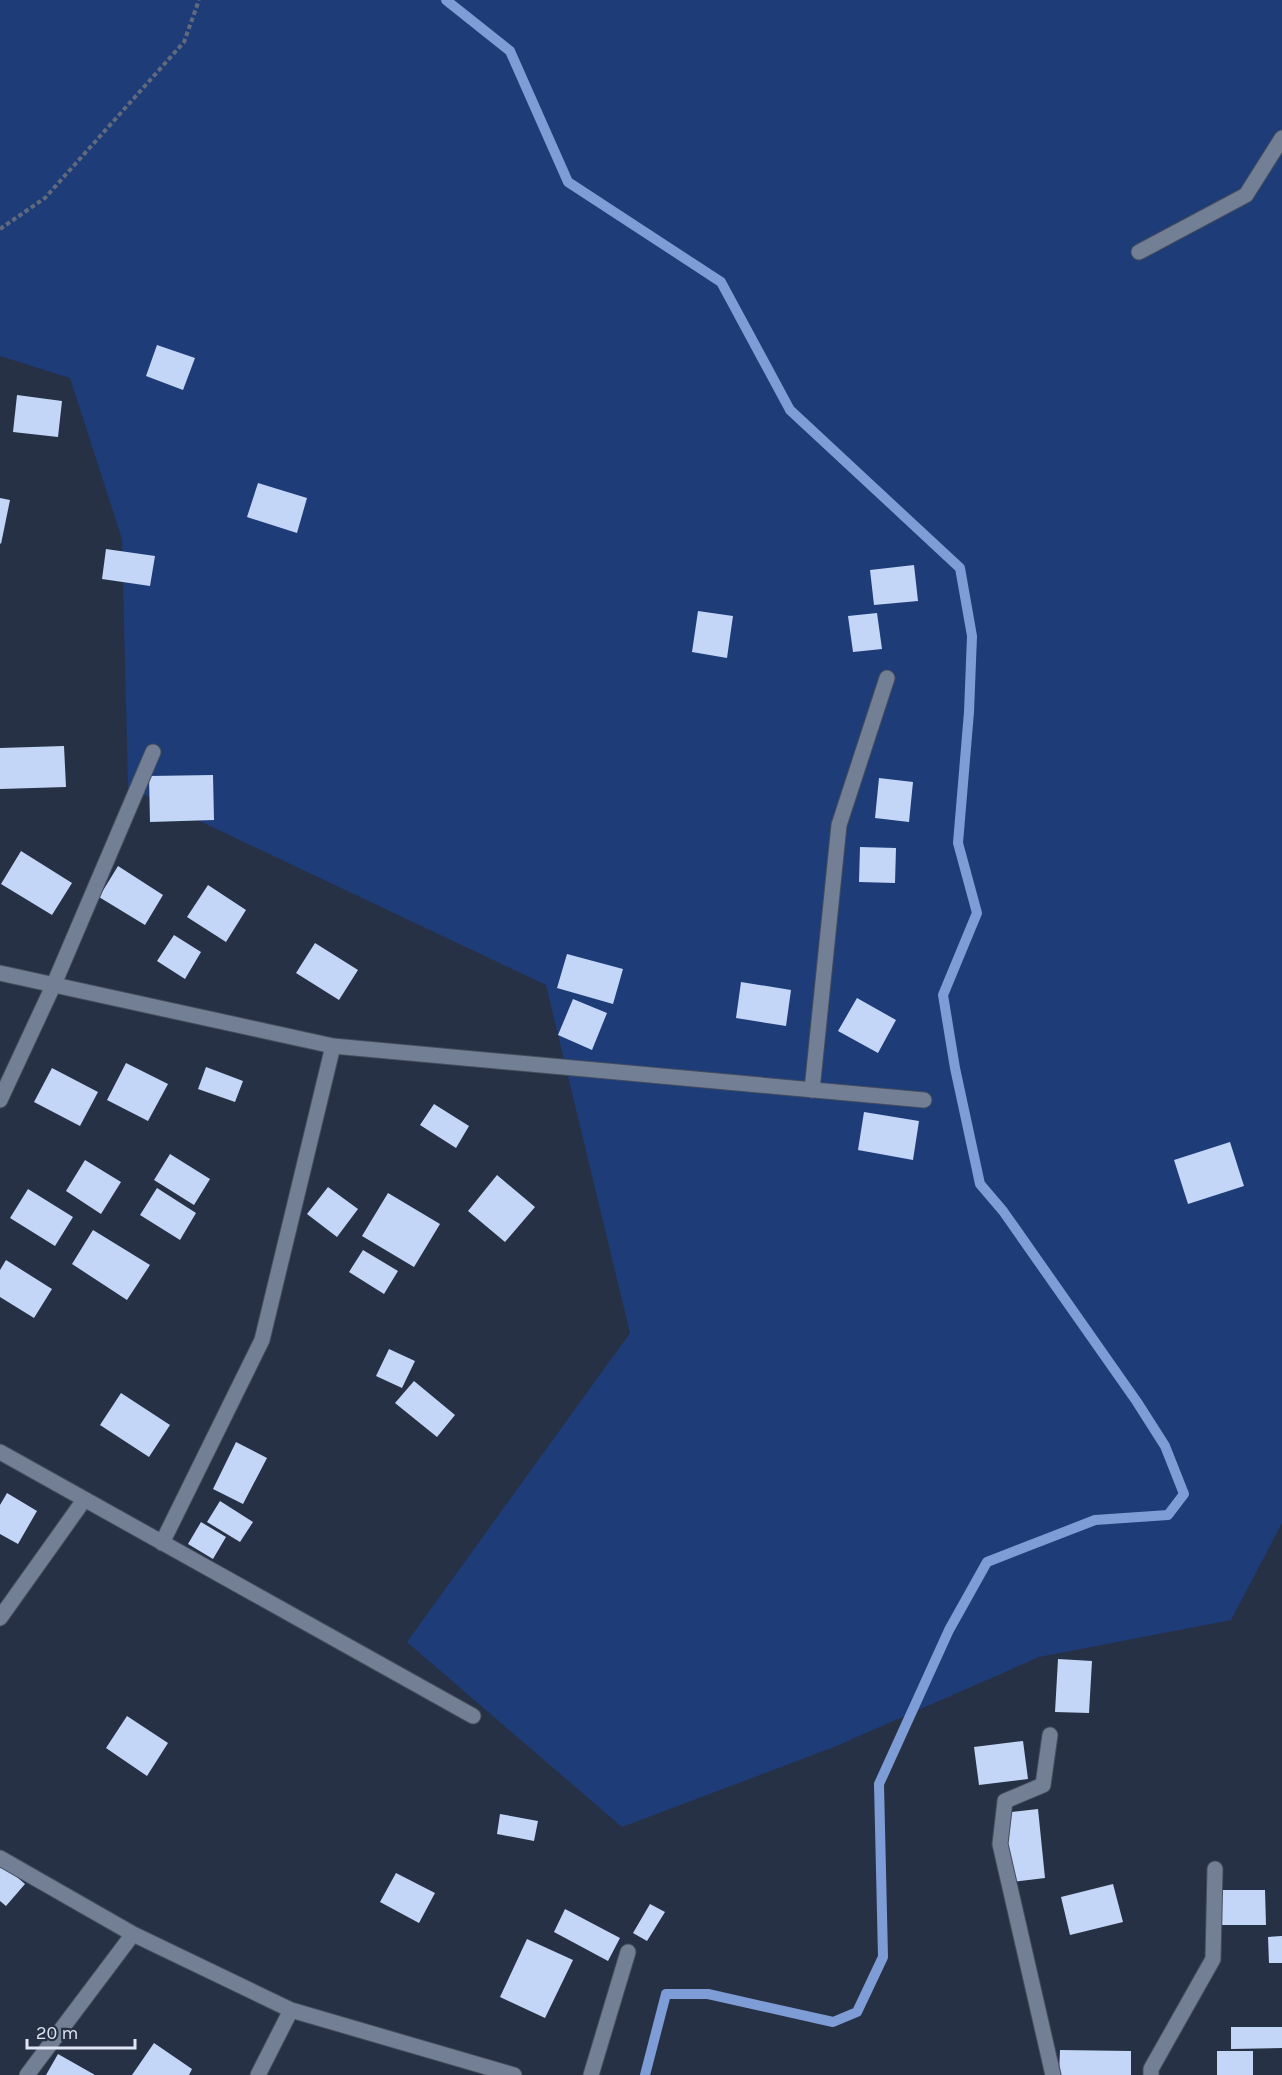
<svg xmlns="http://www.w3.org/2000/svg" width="1282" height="2075" viewBox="0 0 1282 2075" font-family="Karla,sans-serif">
	<rect width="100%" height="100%" fill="#273145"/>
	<path fill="#1e3c78" d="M0,0H1282V1523L1231,1620L1039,1657L834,1747L622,1827L407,1642L630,1333L546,985L128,787L122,539L70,378L0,356Z"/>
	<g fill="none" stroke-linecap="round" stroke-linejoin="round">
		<path stroke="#7e9cd5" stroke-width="10" d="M446,0L510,51L568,182L721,282L790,410L960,568L972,636L969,712L958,843L977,913L943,995L955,1068L980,1184L1003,1211L1137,1402L1165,1446L1184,1494L1168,1515L1095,1520L987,1562L949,1630L879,1784L883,1957L857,2012L833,2022L708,1994H666L645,2075"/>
	</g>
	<path fill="#c4d6f7" d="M157,345L195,358L183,390L146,376Z
		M17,395L62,401L58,437L13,432Z
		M258,483L307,498L297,533L247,517Z
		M0,498L10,500L1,544L0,543Z
		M106,549L155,556L150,586L102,579Z
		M914,565L918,601L874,605L870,570Z
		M698,611L733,616L727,658L692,652Z
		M877,613L882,649L853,652L848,616Z
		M64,746L66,787L0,789V748Z
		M213,775L214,820L150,822L149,776Z
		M879,778L913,782L909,822L875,818Z
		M860,847L896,848L895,883L859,882Z
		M21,851L72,883L52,915L1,884Z
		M118,866L163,895L145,925L99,897Z
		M208,885L246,910L226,942L187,917Z
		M174,935L201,952L185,979L157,961Z
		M315,943L358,970L339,1000L296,973Z
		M567,954L623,969L613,1004L557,988Z
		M741,982L791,990L786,1026L736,1018Z
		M857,998L896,1020L878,1053L838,1031Z
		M573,999L607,1013L592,1050L558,1035Z
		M126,1063L168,1084L148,1121L107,1100Z
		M206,1067L243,1081L235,1102L198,1089Z
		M52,1068L98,1092L80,1126L34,1102Z
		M434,1104L469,1126L456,1148L420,1125Z
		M864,1112L919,1121L913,1160L858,1150Z
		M1230,1142L1244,1186L1188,1204L1174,1160Z
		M170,1154L210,1179L194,1205L154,1180Z
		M85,1160L121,1182L101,1214L66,1191Z
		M497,1175L535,1207L505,1242L468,1211Z
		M328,1187L358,1209L337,1237L307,1214Z
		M157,1188L196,1213L180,1240L140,1215Z
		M28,1189L73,1217L55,1246L10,1218Z
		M388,1193L440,1224L414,1267L362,1236Z
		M93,1230L150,1265L127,1300L72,1264Z
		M363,1250L398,1271L384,1294L349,1272Z
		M6,1260L52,1289L34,1318L0,1297V1270Z
		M389,1349L415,1361L402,1388L376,1376Z
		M414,1381L455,1415L437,1437L395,1403Z
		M121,1393L170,1425L149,1457L100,1425Z
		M236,1442L267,1458L243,1504L213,1489Z
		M7,1493L37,1511L18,1544L0,1534V1505Z
		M220,1501L253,1522L240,1542L207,1522Z
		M201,1522L226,1537L213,1559L188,1544Z
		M1058,1659L1092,1661L1089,1713L1055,1712Z
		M127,1716L168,1743L147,1776L106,1748Z
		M1023,1741L1028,1779L979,1785L974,1747Z
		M1038,1809L1045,1878L1012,1882L1004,1813Z
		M500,1814L538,1821L534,1841L497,1834Z
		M3,1865L25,1884L6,1906L0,1901V1868Z
		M396,1873L435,1893L419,1923L380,1902Z
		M1113,1884L1123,1922L1070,1935L1061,1897Z
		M1217,1890H1265L1266,1925H1217Z
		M650,1904L665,1912L647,1941L633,1933Z
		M565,1909L620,1938L608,1961L554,1932Z
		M1282,1936V1963H1269L1268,1937Z
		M527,1939L573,1960L545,2018L500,1997Z
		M1231,2027H1282V2048L1231,2049Z
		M154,2043L192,2069L189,2075H132Z
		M1060,2050L1131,2051V2075H1059Z
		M1217,2051H1253V2075H1217Z
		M58,2054L95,2075H46Z"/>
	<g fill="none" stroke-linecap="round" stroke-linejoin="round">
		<g stroke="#454e5e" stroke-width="17">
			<path id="service" d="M812,1090L839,825L887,678
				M1050,1735L1043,1785L1005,1801L1000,1844L1053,2075
				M1151,2075V2069L1213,1959L1215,1869"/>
		</g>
		<g stroke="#454e5e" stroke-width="17">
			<path id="minor" d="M1139,252L1246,195L1282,138
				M0,973L333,1046L924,1100
				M0,1100L54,984L153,752
				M0,1452L473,1716
				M162,1543L262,1340L333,1046
				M0,1618L84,1500
				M0,1858L133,1934L291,2010L514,2075
				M27,2075L133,1934
				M258,2075L291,2010
				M591,2075L628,1952"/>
		</g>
		<path stroke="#616a7c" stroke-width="4" stroke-dasharray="4.5 3" stroke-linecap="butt" d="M0,229L45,198L184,42L199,0"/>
		<use href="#service" stroke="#727f95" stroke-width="15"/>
		<use href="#minor" stroke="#727f95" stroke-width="15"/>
	</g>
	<path d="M27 2039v9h108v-9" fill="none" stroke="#dfe6f3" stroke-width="3"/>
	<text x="36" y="2039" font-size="18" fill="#dfe6f3" stroke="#273145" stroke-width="4.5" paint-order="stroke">20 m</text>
</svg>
